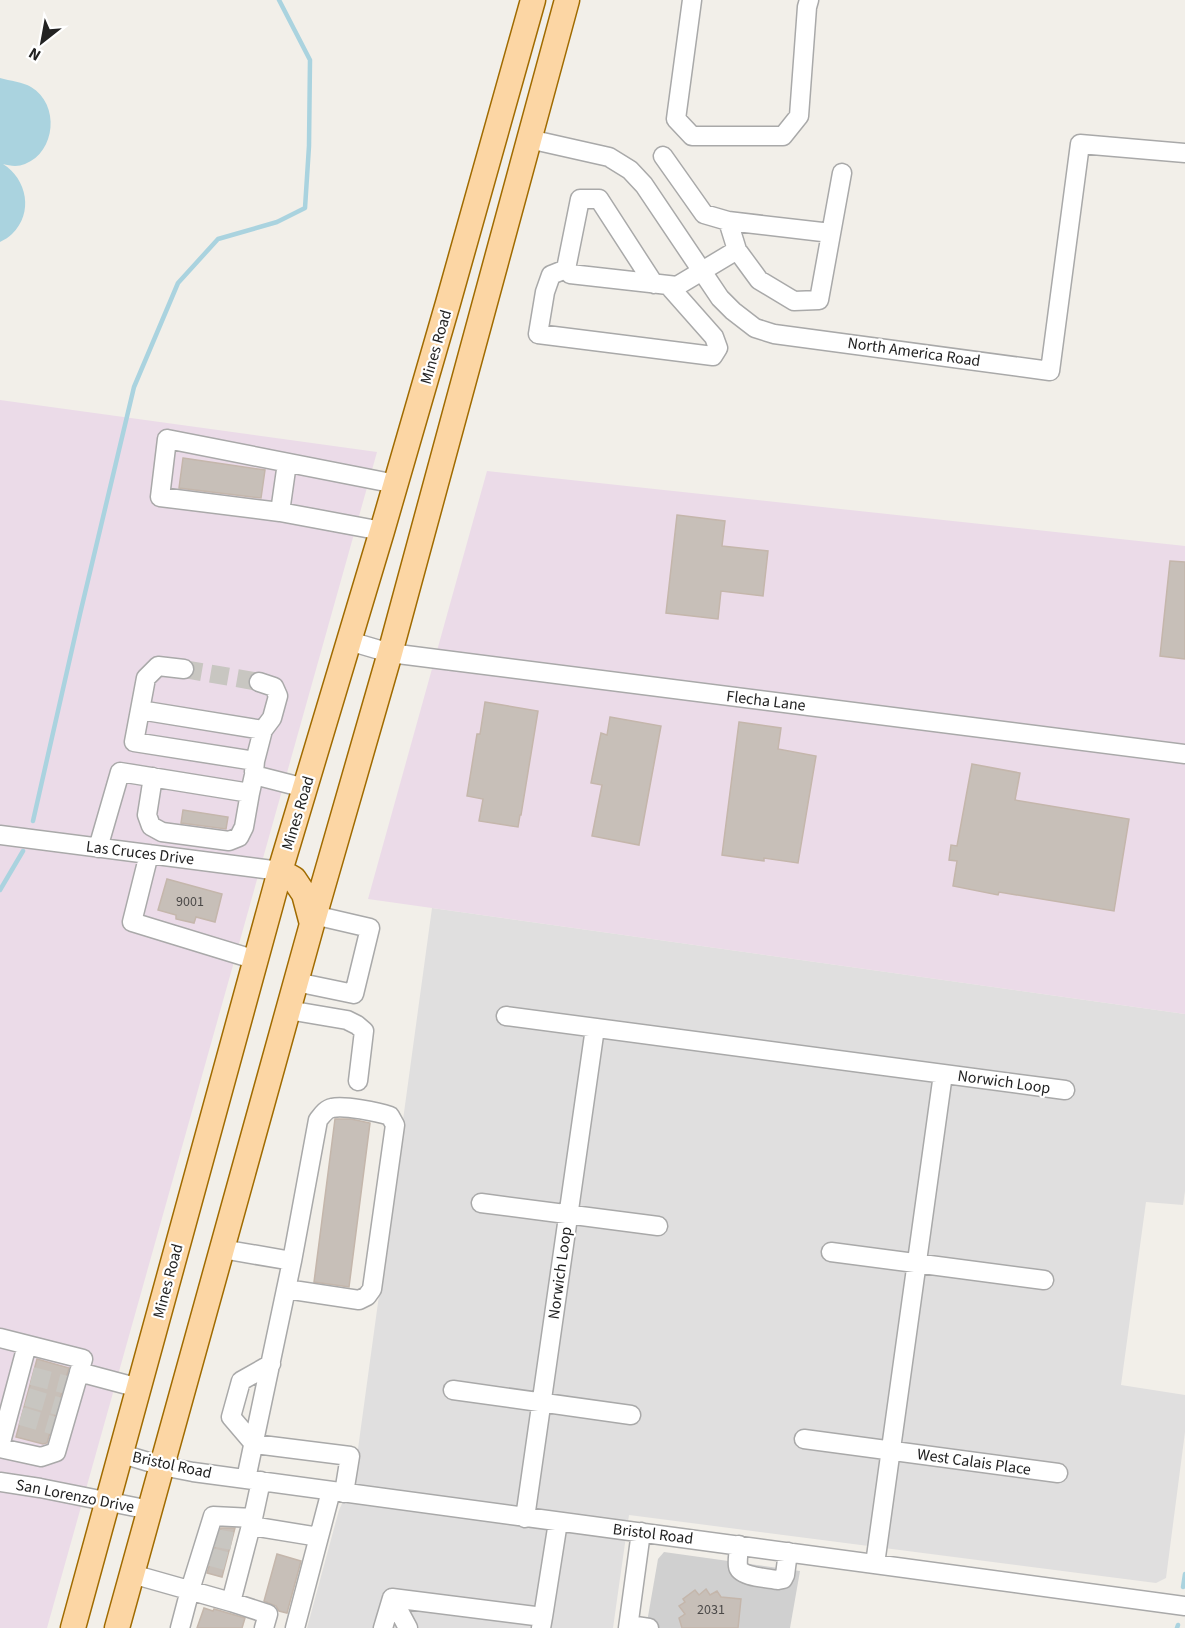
<svg xmlns="http://www.w3.org/2000/svg" width="1185" height="1628" viewBox="0 0 1185 1628" font-family="'Source Sans 3',sans-serif">
	<rect width="100%" height="100%" fill="#f2efe9"/>
	<path fill="#e0dfdf" d="M432,908L1185,1014V1191L1183,1205L1146,1202L1121,1385L1185,1395V1432L1166,1578L1156,1583L629,1515L613,1628H307L339,1510L354,1478Z"/>
	<path fill="#ebdbe8" d="M0,400L377,452L47,1628H0Z
		M487,471L1185,546V1014L368,899Z"/>
	<path fill="#d0d0d0" d="M664,1552L800,1571L790,1628H646L658,1559Z"/>
	<path fill="#aad3df" d="M0,78C10,81 23,82 31,87C60,104 56,152 25,164C18,167 10,166 3,164C27,179 34,213 12,234C9,237 4,240 0,242Z"/>
	<g fill="none" stroke-linecap="round" stroke-linejoin="round">
		<path stroke="#aad3df" stroke-width="4.5" d="M33,821L80,614L134,387L178,283L218,239L277,222L305,208L309,146L310,60L279,0
			M0,890L23,851
			M1183,1587L1185,1574
			M1177,1628L1178,1625"/>
	</g>
	<path fill="#c7bfb8" stroke="#c4b6ab" stroke-width="1.5" d="M183,458L265,470L261,498L179,488Z
		M677,515L725,521L722,546L768,551L763,596L721,591L718,619L666,613Z
		M1170,561L1185,562V659L1160,656Z
		M485,702L538,711L521,815H520L518,827L479,821L483,799L467,796L477,734H480Z
		M610,717L661,726L639,845L592,836L602,785L591,783L601,733L607,735Z
		M739,722L781,728L778,749L816,756L798,863L764,858V861L722,855Z
		M972,764L1020,773L1015,800L1129,819L1114,911L999,892L998,895L953,886L957,861L949,860L951,845L957,846Z
		M183,810L228,817L226,829L181,823Z
		M167,879L222,894L215,922L196,917L194,923L176,919V915L158,910Z
		M335,1119H351L370,1123L349,1287L314,1282Z
		M37,1359L69,1368L47,1443L43,1444L16,1437Z
		M221,1528H235L222,1577L207,1573Z
		M277,1554L301,1561L287,1613L279,1611L276,1606L264,1601Z
		M706,1589L710,1595L717,1591L721,1597L741,1599L738,1628H682L679,1618L685,1614L679,1606L685,1602L683,1599L695,1590L699,1595Z
		M204,1608L213,1611L214,1609L245,1618L242,1628H197Z"/>
	<g fill="none" stroke-linecap="round" stroke-linejoin="round">
		<path stroke="#c8c6c1" stroke-width="18" stroke-dasharray="18 9" stroke-linecap="butt" d="M184,669L259,682
			M32,1376L67,1385
			M27,1397L61,1407
			M21,1416L55,1426
			M216,1538L232,1541
			M211,1557L226,1561"/>
		<g stroke="#a9a9a9" stroke-width="21">
			<path id="minor" d="M692,0L676,119L692,136H783L799,116L807,7L809,0
				M529,139L609,157L630,170L644,185L720,298L733,311L755,328L774,334L1050,371L1080,144L1185,153
				M663,156L704,214L728,221L737,250
				M728,221L831,233
				M566,269L551,275L545,292L538,334L713,356L718,348L714,337L668,285
				M654,284L599,199H580L566,269L570,274L677,286L737,250L759,280L794,301L819,300L842,173
				M280,512L287,463
				M382,531L280,512L160,497L167,439L396,484
				M349,641L390,653L1185,754
				M140,710L146,678L158,666L184,669
				M255,761L134,742L140,710L263,730
				M254,772L255,761L263,730L272,718L278,696L274,687L259,682
				M153,777L147,815L151,826L162,832L229,841L239,837L244,827L250,793
				M0,835L280,871
				M98,848L120,772L250,793L254,775L305,788
				M149,854L132,922L256,960
				M296,982L354,994L370,928L314,915
				M288,1010L347,1020L357,1025L364,1031L358,1081
				M506,1016L1065,1090
				M481,1203L658,1226
				M222,1249L292,1261L318,1120C322,1115 326,1109 332,1108C344,1105 378,1112 390,1116L395,1125L372,1289L367,1296L359,1300L286,1289
				M831,1252L1044,1280
				M0,1338L83,1359L56,1452L41,1457L0,1448
				M271,1364L241,1381L231,1417L254,1444L350,1456L344,1493
				M79,1372L139,1388
				M453,1390L631,1415
				M804,1439L1058,1473
				M0,1446L27,1345
				M122,1454L162,1466L193,1472C523,1518 854,1561 1185,1606
				M246,1479L292,1261
				M0,1482L40,1488L150,1510
				M253,1518L261,1481
				M525,1518L595,1028
				M251,1526L319,1537
				M739,1545C739,1552 737,1559 738,1566C739,1577 768,1578 778,1580L783,1579L785,1575L788,1552
				M875,1564L943,1074
				M132,1574L231,1602L268,1614L264,1628
				M392,1598L543,1617L541,1628
				M543,1617L558,1522
				M629,1625L649,1628
				M180,1628L190,1590L213,1516L253,1518L231,1602
				M295,1628L331,1491
				M383,1628L392,1598L408,1628
				M628,1628L641,1532"/>
		</g>
		<g stroke="#a06b00" stroke-width="27">
			<path id="major" d="M280,871L294,879L304,894L312,924
				M73,1628L280,871L382,531L448,303L533,0
				M117,1628L312,924L390,653L567,0"/>
		</g>
		<use href="#minor" stroke="#fff" stroke-width="18"/>
		<use href="#major" stroke="#fcd6a4" stroke-width="24"/>
	</g>
	<g text-anchor="middle" dominant-baseline="central" stroke-width="4.5" stroke-linejoin="round" paint-order="stroke">
		<g font-size="14" fill="#4b4948">
			<text x="190" y="902">9001</text>
			<text x="711" y="1610">2031</text>
		</g>
		<g font-size="16" fill="#222" stroke="#fff">
			<text transform="translate(436 347) rotate(-74)">Mines Road</text>
			<text transform="translate(914 352) rotate(8)">North America Road</text>
			<text transform="translate(766 701) rotate(7)">Flecha Lane</text>
			<text transform="translate(298 813) rotate(-73)">Mines Road</text>
			<text transform="translate(140 853) rotate(7)">Las Cruces Drive</text>
			<text transform="translate(1004 1082) rotate(8)">Norwich Loop</text>
			<text transform="translate(560 1273) rotate(-82)">Norwich Loop</text>
			<text transform="translate(168 1281) rotate(-75)">Mines Road</text>
			<text transform="translate(974 1462) rotate(8)">West Calais Place</text>
			<text transform="translate(172 1465) rotate(12)">Bristol Road</text>
			<text transform="translate(75 1496) rotate(11)">San Lorenzo Drive</text>
			<text transform="translate(653 1534) rotate(7)">Bristol Road</text>
		</g>
	</g>
	<g transform="translate(42 42) rotate(211)" stroke="#ffffff" stroke-width="4.5" paint-order="stroke">
	<path d="M0-4.5L10 22L0 15L-10 22Z" fill="#222222"/>
	<text y="-9" font-size="16" font-weight="bold" text-anchor="middle" fill="#222222">N</text>
	</g>
</svg>
